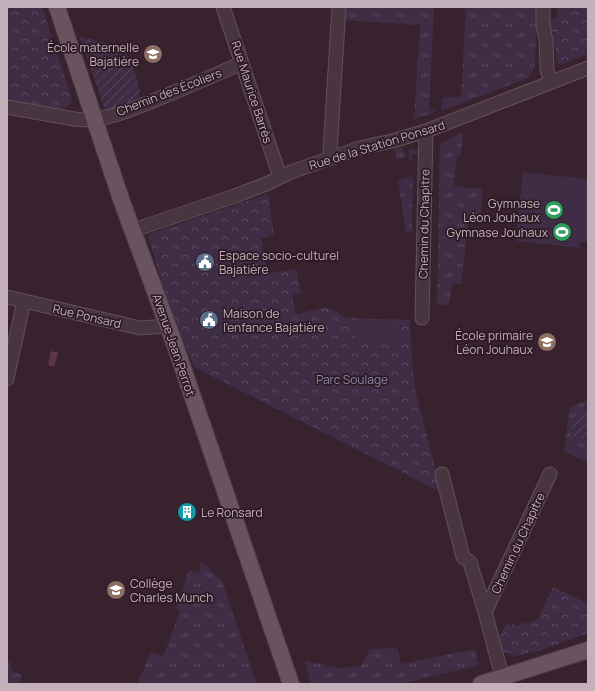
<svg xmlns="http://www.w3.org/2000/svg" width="595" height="691" viewBox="0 0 595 691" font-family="Manrope,sans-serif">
	<defs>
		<pattern id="grass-tufts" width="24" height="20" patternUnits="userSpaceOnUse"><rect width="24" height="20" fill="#3f2d46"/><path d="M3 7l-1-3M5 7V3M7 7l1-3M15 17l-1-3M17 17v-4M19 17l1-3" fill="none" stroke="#59495f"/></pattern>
		<pattern id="park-crowns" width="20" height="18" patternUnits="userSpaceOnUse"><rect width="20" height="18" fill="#3f2d46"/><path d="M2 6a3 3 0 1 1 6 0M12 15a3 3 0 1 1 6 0" fill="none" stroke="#59495f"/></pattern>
		<pattern id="garden-furrows" width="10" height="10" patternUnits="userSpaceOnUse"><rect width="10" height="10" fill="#3f2d46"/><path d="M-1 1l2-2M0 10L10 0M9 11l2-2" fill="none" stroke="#59495f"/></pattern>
		<pattern id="water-ripples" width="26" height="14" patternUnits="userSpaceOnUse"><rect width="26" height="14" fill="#5c344b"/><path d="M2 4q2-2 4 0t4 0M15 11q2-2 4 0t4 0" fill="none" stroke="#724f63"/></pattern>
	</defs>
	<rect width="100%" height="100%" fill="#37222e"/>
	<path fill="url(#grass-tufts)" d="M345,7H434L429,111L436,109L433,113L414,119L420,25L346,20L344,18Z
		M466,7H537L535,67L528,78L441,111L442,98L461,97Z
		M463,132L461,154L456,159L454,186L483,189L480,219L469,218L461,284L452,283L449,306L437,304L440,144Z
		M402,147L405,157L396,159L394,149Z
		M411,149L420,150V154H412V161L409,160V150Z
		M413,176L412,232H406L398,180Z
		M588,400V463L564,451L570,407Z
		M201,561L222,581L257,684H137L151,652L163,657L180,612L176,609L189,570L199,573Z
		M397,648L401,664L475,649L479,665L400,684H311L305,661L341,668L361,666L370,649Z
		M7,661L11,663V670L22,675L19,684H7Z"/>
	<path fill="url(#park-crowns)" d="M7,7H42L72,99C68,121 22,105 7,102Z
		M557,7H588V54L560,65L557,61L553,32L548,28V21L558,17Z
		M268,194L274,235L261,238L267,273L296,269L301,294L292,295L296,315L320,308H327L331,309L347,318L410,320L412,360L415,389L441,492L194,367L166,296L148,236L153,233Z
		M553,587L585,602L588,601V633L539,651L516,656L502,651L498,639L507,623L512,626L513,624L518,626L522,622L527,624L538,619Z"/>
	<path fill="url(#garden-furrows)" d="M80,37C94,40 122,44 129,58C134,66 137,81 140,91L139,94L141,101L106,113Z
		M573,412L588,414L587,439L570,437Z"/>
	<path fill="#3f2d46" d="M523,172L588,179V242H580L579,248L516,241Z
		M356,320L400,321L399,345L356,344Z"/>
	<path fill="url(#water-ripples)" d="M51,351L58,353L54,367L48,365Z"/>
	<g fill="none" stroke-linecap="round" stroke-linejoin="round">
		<g stroke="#63505b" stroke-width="15">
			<path id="minor" d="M223,7L280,177
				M543,7V26L546,40L547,70L551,82
				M7,107L74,119C103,123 133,109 160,98C187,87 215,75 242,63
				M331,158L330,151L339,7
				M134,230L235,196L266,184L291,172L360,148L392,141L426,131L588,68
				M7,297L140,328L168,326
				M422,318L426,131
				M7,379L24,301
				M442,474L463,557L470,562L485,612L504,684
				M485,612L550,474"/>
		</g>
		<g stroke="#513e49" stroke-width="18">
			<path id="major" d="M57,7L122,202L175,345L291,684
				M481,684L588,650"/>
		</g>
		<use href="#minor" stroke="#483540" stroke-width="13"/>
		<use href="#major" stroke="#68535f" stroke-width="16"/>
	</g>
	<defs>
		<g id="school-disc" transform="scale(1)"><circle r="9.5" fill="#8d6e63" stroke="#2d1a25"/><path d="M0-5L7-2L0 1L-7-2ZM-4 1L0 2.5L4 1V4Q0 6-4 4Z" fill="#fff"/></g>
		<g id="stadium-disc" transform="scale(1)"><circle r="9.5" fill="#2e9e5b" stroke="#2d1a25"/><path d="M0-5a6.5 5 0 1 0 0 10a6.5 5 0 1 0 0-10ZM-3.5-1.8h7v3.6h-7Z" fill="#fff"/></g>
		<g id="civic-disc" transform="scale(1)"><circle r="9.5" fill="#5c6f8a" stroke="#2d1a25"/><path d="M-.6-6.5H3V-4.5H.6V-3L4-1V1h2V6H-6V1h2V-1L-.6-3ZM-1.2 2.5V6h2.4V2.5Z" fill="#fff"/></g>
		<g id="building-disc" transform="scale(1)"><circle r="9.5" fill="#0f9aa8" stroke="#2d1a25"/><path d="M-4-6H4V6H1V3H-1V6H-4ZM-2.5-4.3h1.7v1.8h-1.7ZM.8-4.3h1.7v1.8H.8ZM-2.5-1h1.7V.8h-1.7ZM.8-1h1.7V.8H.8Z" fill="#fff"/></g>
	</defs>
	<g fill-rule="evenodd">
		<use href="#school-disc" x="153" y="54"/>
		<use href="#stadium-disc" x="554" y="210"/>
		<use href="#stadium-disc" x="562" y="232"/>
		<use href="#civic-disc" x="205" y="262"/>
		<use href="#civic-disc" x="209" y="320"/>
		<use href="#school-disc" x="547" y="342"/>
		<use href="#building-disc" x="187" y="512"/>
		<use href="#school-disc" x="116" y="590"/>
	</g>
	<g text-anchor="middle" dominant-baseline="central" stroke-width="3.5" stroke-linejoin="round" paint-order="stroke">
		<g font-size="12" fill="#c4b0bb" stroke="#2d1a25" text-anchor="end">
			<text x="139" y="47">École maternelle<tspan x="139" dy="14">Bajatière</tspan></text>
			<text x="540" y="203">Gymnase<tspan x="540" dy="14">Léon Jouhaux</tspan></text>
			<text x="548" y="232">Gymnase Jouhaux</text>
			<text x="219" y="255" text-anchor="start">Espace socio-culturel<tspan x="219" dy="14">Bajatière</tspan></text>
			<text x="223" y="313" text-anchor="start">Maison de<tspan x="223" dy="14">l'enfance Bajatière</tspan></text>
			<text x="533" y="335">École primaire<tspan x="533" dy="14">Léon Jouhaux</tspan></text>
			<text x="201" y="512" text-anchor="start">Le Ronsard</text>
			<text x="130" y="583" text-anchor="start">Collège<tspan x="130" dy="14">Charles Munch</tspan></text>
		</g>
		<g font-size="12" fill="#c4b0bb" stroke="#2d1a25">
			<text transform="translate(169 92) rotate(-21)">Chemin des Écoliers</text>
			<text transform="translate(252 92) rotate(72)">Rue Maurice Barrès</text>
			<text transform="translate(377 145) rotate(-17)">Rue de la Station Ponsard</text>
			<text transform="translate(424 224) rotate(-89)">Chemin du Chapitre</text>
			<text transform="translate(87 316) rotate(13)">Rue Ponsard</text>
			<text transform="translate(174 345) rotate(71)">Avenue Jean Perrot</text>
			<text transform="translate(518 543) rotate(-65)">Chemin du Chapitre</text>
		</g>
		<g font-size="12" fill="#8986a9" stroke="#2d1a25">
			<text x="352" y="379">Parc Soulage</text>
		</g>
	</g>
	<rect width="595" height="691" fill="none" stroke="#c4b0bb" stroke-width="16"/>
</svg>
